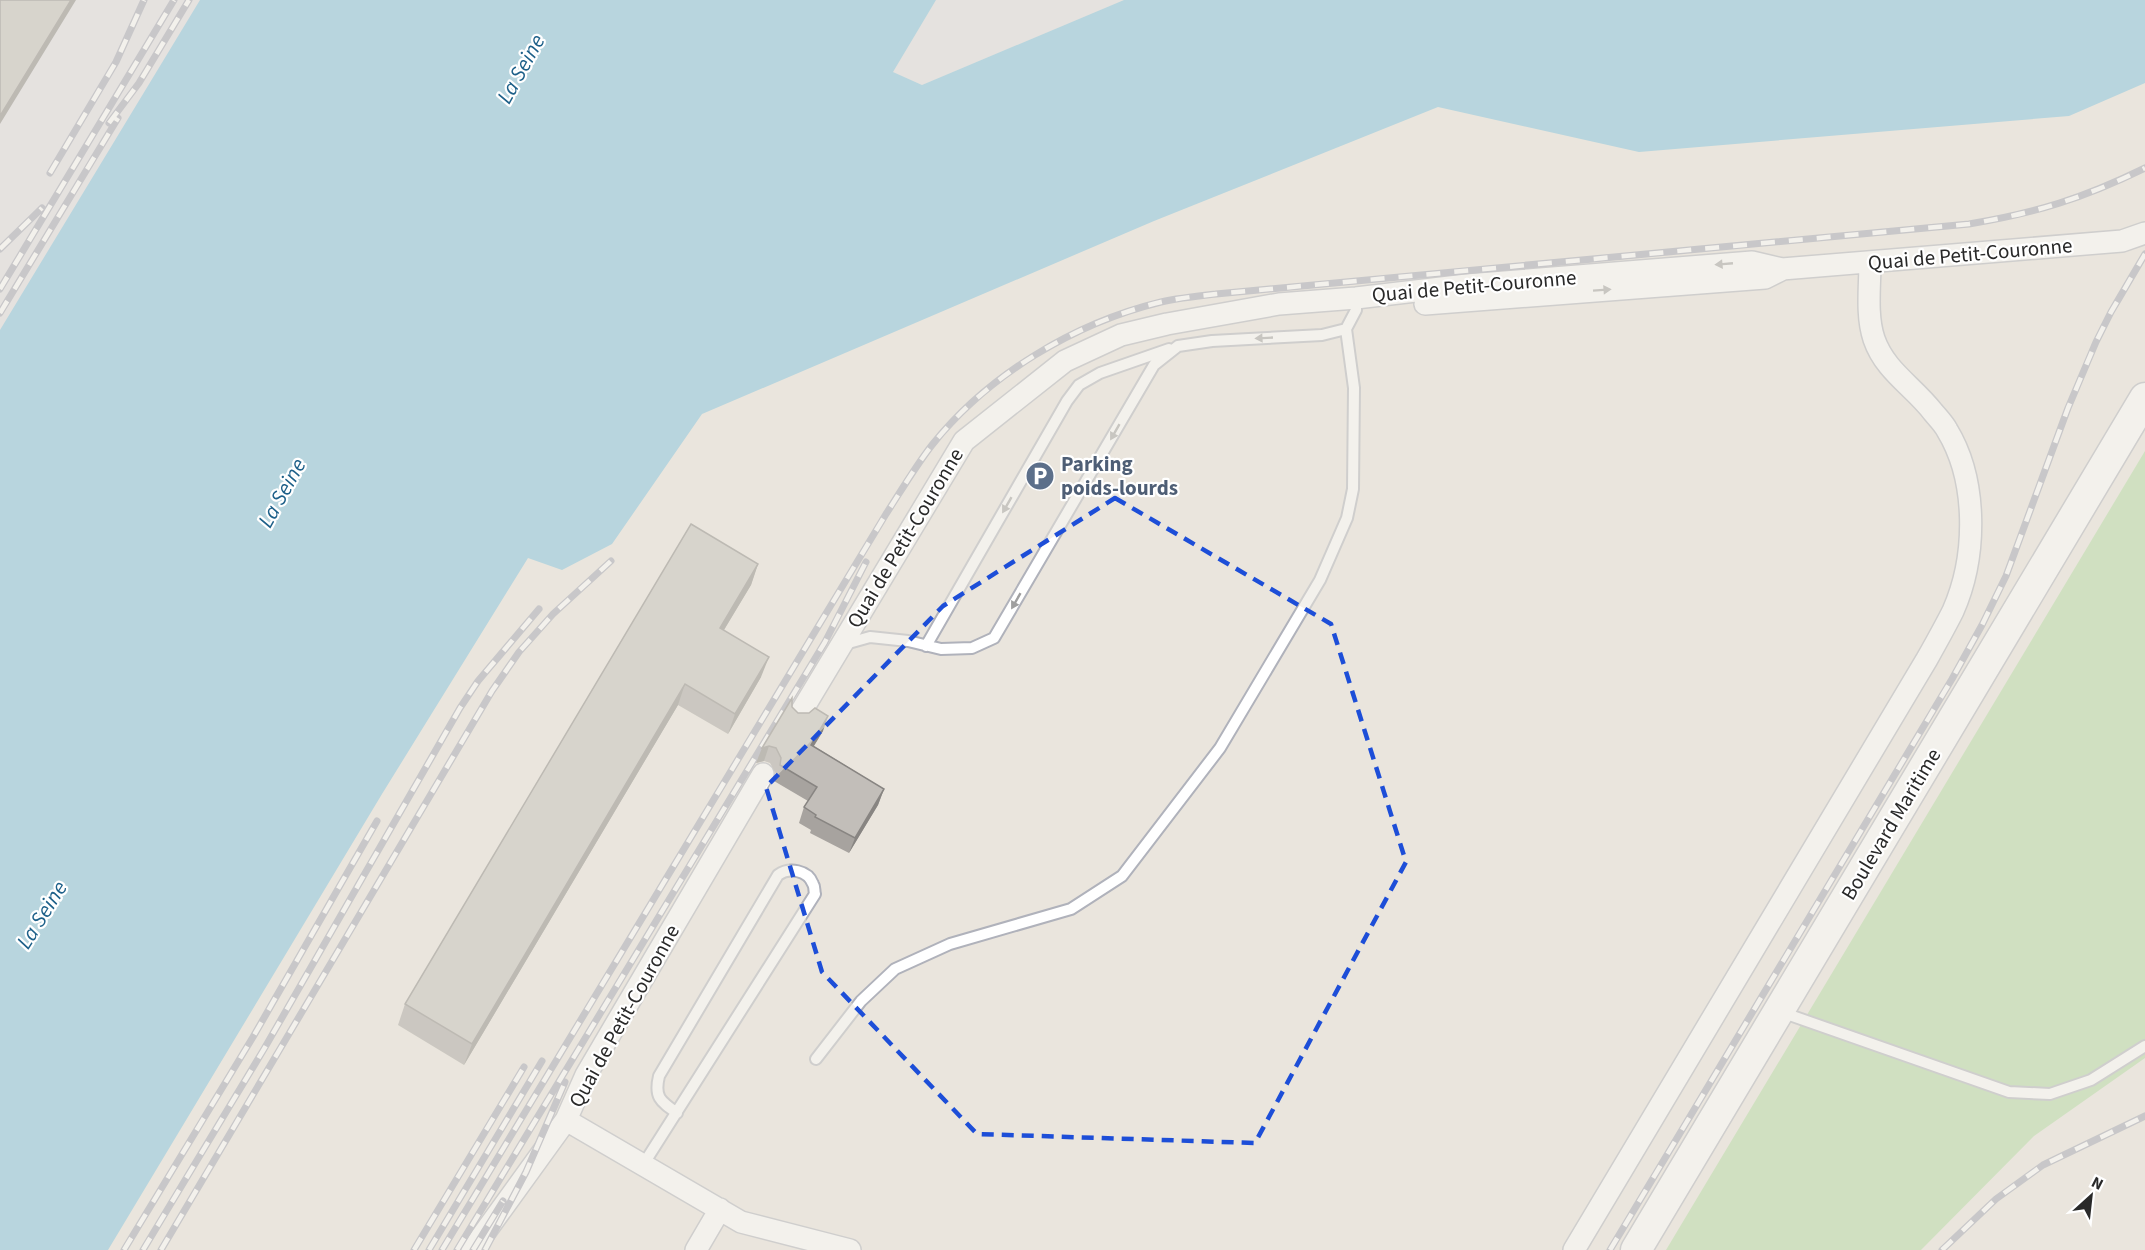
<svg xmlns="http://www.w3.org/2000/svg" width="2145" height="1250" viewBox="0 0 2145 1250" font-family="'Source Sans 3',sans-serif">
	<rect width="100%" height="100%" fill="#eae5dd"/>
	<path fill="#dfdde3" d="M0,0H337L0,498Z
		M936,0H1124L922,85L893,72Z"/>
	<path fill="#b1daa0" d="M2145,451V1058L2034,1136L1921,1250H1666Z"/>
	<path fill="#7cc1df" d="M200,0H936L893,72L922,85L1124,0H2145V83L2069,116L1639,152L1438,107L1154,221L702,414L612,544L562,570L528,558L382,794L108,1250H0V330Z"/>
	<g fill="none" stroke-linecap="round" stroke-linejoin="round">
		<g stroke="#b0b2bb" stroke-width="14">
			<path id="lane" d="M845,644L870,637L908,641L941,649L972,648L994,638L1154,365L1178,346L1212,341L1322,335L1346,329L1356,310V298
				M926,646L1067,401L1079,385L1100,373L1169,349
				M1781,1012L2009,1092L2050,1094L2091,1080L2145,1046
				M816,1059L861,1001L895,969L950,944L1071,909L1122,876L1220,748L1320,580L1347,518L1353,489L1354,388L1346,329
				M643,1165L815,894C814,891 815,887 813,884C808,870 789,867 778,875L659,1076C654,1097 660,1101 677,1113"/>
		</g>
		<g stroke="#b0b2bb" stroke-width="24">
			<path id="street" d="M1425,304L1765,278L1781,270
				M798,717L964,441L1065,361L1121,335L1167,324L1279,304L1356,298L1467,285L1752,262L1782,269L2122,241L2145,233
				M566,1120L741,1222L850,1250
				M472,1250L566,1120L586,1075L763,774
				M696,1250L720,1209
				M1574,1250L1927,659C1936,643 1945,627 1953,611C1977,557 1978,481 1947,430C1944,424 1938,418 1933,412C1913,386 1885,371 1874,339C1866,315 1870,286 1870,262"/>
		</g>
		<g stroke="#b0b2bb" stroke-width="33">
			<path id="secondary" d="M1636,1250L2145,398"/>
		</g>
		<use href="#lane" stroke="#fff" stroke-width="10"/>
		<use href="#street" stroke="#fff" stroke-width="21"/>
		<use href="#secondary" stroke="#fff" stroke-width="30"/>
		<g stroke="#a0a2b1" stroke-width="7">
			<path id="rail" d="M109,123L139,83L189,0
				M50,173L116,62L144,0
				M0,249L42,208
				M0,289L174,0
				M0,313L118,118
				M124,1250L253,1037L377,821
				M143,1250L264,1049L460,708L478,681L539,609
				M161,1250L492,691L519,652L553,614L611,561
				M414,1250L524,1067
				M429,1250L542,1061
				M442,1250L886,514C901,491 915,467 932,445C988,375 1074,323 1161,302C1179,298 1198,296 1216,294L1969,224C2036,213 2084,198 2145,168
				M457,1250L825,642L866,562
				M473,1250L503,1201
				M485,1250L526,1172L565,1082
				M1610,1250L1952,679L1982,625L2006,576L2068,408L2096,342L2111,312L2145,254
				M1942,1250L1996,1199L2043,1165L2145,1116"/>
		</g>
		<use href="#rail" stroke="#fff" stroke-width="4.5" stroke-dasharray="14" stroke-linecap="butt"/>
	</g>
	<path fill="#a7a39f" d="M758,564L751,585L724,630L761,677L728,734L678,705L464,1065L398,1025L405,1004Z
		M792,707L798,713L823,731L814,746L884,789L878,805L849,853L810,833L811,830L799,823L804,807L808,801L774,781L776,774L770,763L764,761L756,763Z"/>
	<path fill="#888582" d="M71,0H76L0,124V116Z
		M758,564L751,585L713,648L720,628Z
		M769,657L761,677L728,734L735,714Z
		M685,684L678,705L464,1065L472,1044Z
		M828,716L823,731L805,760L811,745Z
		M769,746L764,761L756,763L762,748Z
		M884,789L878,805L849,853L855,838Z"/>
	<path fill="#c2beb9" stroke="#888582" stroke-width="1.5" d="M0,0H71L0,116Z
		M691,524L758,564L720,628L769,657L735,714L685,684L472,1044L405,1004Z
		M792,698V707L798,713H809L815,708L828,716L811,745L884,789L855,838L815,817L816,815L804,807L817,787L780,765L781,758L776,748L769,746L762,748Z"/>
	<defs><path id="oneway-solid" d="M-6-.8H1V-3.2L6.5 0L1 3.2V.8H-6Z" transform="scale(1.5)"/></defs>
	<g fill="#9f9f9f">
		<use href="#oneway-solid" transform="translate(1724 264) rotate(175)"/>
		<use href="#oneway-solid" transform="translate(1602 290) rotate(-4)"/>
		<use href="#oneway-solid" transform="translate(1264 338) rotate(177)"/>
		<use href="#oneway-solid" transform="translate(1115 432) rotate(120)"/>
		<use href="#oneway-solid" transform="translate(1007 505) rotate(120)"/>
		<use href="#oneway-solid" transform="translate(1016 601) rotate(120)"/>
	</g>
	<path d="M0 0H2145V1250H0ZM1115,498L1331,624L1406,862L1255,1143L977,1134L822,972L766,787L943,606Z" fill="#eae5dd" fill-opacity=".55" fill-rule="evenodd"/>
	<path fill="none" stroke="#1d4ed8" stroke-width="4.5" stroke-dasharray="12 8" stroke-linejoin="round" d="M1115,498L1331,624L1406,862L1255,1143L977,1134L822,972L766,787L943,606Z"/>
	<defs>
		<g id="parking-disc" transform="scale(1.5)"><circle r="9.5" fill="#5c6f8a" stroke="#fff"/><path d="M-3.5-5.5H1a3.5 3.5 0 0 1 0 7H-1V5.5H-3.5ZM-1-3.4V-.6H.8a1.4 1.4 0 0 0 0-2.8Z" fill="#fff"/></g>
	</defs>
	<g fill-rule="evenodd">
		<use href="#parking-disc" x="1040" y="476"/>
	</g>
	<g text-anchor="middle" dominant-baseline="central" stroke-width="4.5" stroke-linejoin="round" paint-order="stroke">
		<g font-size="21" fill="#292929" stroke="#fff">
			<text transform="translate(1970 254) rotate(-5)">Quai de Petit-Couronne</text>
			<text transform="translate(1474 286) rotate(-5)">Quai de Petit-Couronne</text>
			<text transform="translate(905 538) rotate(-59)">Quai de Petit-Couronne</text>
			<text transform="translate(1891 824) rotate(-59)">Boulevard Maritime</text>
			<text transform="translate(624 1016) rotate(-61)">Quai de Petit-Couronne</text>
		</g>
		<g font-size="21" font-weight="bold" fill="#4e5e75" stroke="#fff" text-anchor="start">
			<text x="1061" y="464">Parking<tspan x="1061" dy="24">poids-lourds</tspan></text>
		</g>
		<g font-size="22" font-style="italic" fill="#1d6089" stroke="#fff">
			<text transform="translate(521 69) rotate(-61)">La Seine</text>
			<text transform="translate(282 493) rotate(-61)">La Seine</text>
			<text transform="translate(42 915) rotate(-58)">La Seine</text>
		</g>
	</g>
	<g transform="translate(2091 1196) rotate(27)" stroke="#ffffff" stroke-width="4.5" paint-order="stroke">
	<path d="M0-4.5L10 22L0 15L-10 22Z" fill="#292929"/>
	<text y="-9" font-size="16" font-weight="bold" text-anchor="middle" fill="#292929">N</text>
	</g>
</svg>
